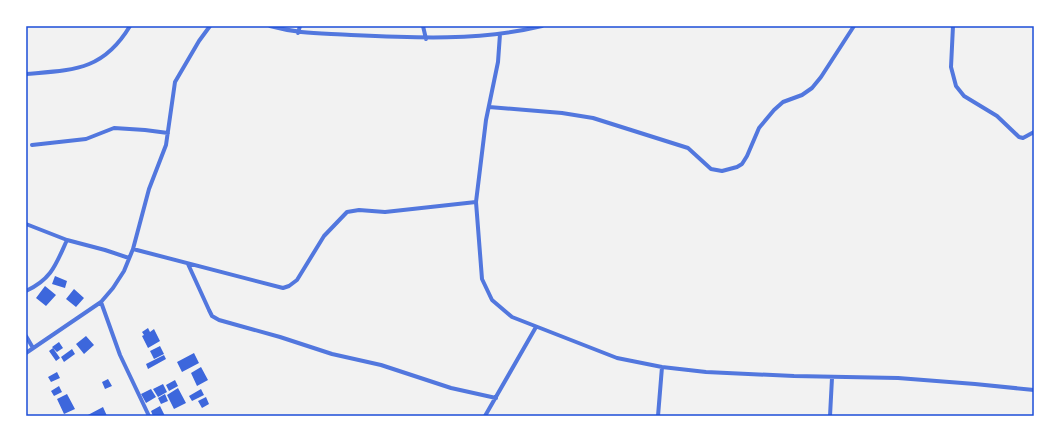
<svg xmlns="http://www.w3.org/2000/svg" width="1060" height="442" viewBox="0 0 1060 442" font-family="Ubuntu,sans-serif">
	<rect width="100%" height="100%" fill="#f2f2f2"/>
	<path fill="#3d67dc" d="M55,276L67,281L65,288L52,284Z
		M45,286L56,295L46,306L36,298Z
		M74,289L84,298L76,307L66,299Z
		M148,328L150,332L154,329L160,341L148,348L142,336L144,335L142,332Z
		M86,336L94,345L84,354L76,344Z
		M59,342L63,348L57,352L52,347Z
		M160,346L164,354L154,359L150,351Z
		M53,348L60,358L56,361L49,351Z
		M72,349L75,354L64,362L61,357Z
		M194,353L199,363L182,372L177,362Z
		M164,355L166,359L148,369L146,364Z
		M201,367L208,380L197,386L191,373Z
		M57,372L60,378L51,382L48,377Z
		M108,379L112,386L105,389L102,382Z
		M175,380L178,386L169,391L166,385Z
		M163,384L167,392L158,397L153,389Z
		M59,386L62,392L54,396L51,391Z
		M178,388L186,403L174,409L167,395Z
		M151,389L156,397L146,403L141,394Z
		M201,389L204,395L192,401L189,396Z
		M67,394L75,409L64,414L57,399Z
		M165,394L168,401L161,404L158,398Z
		M206,397L209,404L202,408L198,401Z
		M160,406L165,416H153L151,411Z
		M103,407L107,416H86Z"/>
	<g fill="none" stroke-linecap="round" stroke-linejoin="round">
		<path stroke="#5277de" stroke-width="4" d="M270,26C299,34 322,33 351,35C415,38 480,41 542,26
			M423,26L426,39
			M953,26L951,67L956,86L964,96L997,116L1019,137L1023,138L1034,132
			M298,33L300,26
			M500,34L498,62L486,120L476,202L482,279L492,300L512,317L617,358L662,367L706,372L794,376L898,378L975,384L1034,390
			M26,74C73,70 103,71 130,26
			M489,107L562,113L593,118L688,148L711,169L722,171L737,167L742,164L747,156L759,128L774,110L783,102L802,95L812,88L821,77L854,26
			M32,145L86,139L114,128L145,130L168,133
			M26,224L67,240L105,250L129,258
			M133,249L283,288L289,286L297,280L324,236L347,212L359,210L385,212L476,202
			M188,264L209,310L212,316L219,320L280,337L332,354L381,365L451,388L496,398
			M26,291C52,279 56,264 67,240
			M101,302L120,355L149,416
			M26,336L33,348
			M26,353L101,302L113,288L124,271L133,249L149,189L166,145L175,82L199,41L210,26
			M485,416L536,327
			M658,416L662,367
			M830,416L832,378"/>
	</g>
	<rect width="1060" height="442" fill="none" stroke="#ffffff" stroke-width="54"/>
	<rect x="27" y="27" width="1006" height="388" fill="none" stroke="#1d4ed8" stroke-width="1.5"/>
</svg>
